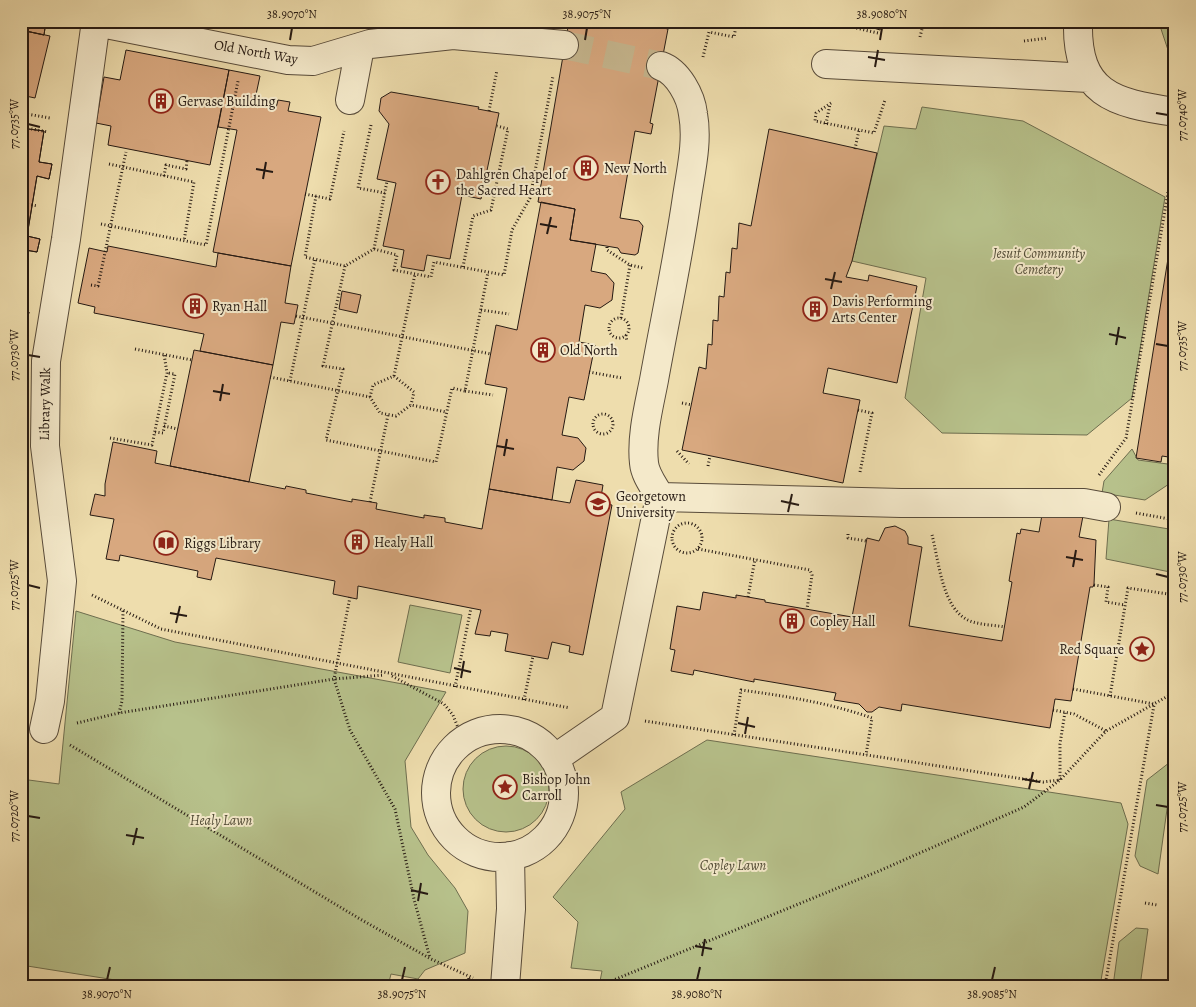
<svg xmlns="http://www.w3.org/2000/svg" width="1196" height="1007" viewBox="0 0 1196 1007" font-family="Alegreya,serif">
	<rect width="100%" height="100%" fill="#eeddad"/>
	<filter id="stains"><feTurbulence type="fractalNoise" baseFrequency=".004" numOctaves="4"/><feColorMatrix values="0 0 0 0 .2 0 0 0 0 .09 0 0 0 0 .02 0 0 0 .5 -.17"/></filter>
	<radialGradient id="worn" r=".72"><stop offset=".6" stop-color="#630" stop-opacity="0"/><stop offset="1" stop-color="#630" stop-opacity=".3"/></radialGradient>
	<path fill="#b7c18b" stroke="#6e6e4f" d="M1175,22V71L1160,26Z
		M922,107L1023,121L1165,197L1132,398L1087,435L942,433L905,398L926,278L852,261L884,126L916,129Z
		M1132,449L1138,460L1175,465V480L1145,500L1102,493L1104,481Z
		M1109,519L1175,530V573L1106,559Z
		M410,605L462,615L450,673L398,662Z
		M76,611L175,642L446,692L405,761L411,827L428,855L455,888L468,911L465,953L425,970L418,979L391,974L388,986H153L21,965V779L59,784Z
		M707,740L1121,803L1128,824L1100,986H599L602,971L571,968L578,922L553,897L625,809L621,792Z
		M463 789a43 43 0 1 1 86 0a43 43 0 1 1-86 0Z
		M1174,759L1158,874L1140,866L1135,856L1147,780Z
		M1136,928L1148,929L1140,986H1113L1119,942Z"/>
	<path fill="#d8a87f" stroke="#261a13" d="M21,21H46L44,35L21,30Z
		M21,21H46L44,35L21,30Z
		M569,21H654L653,26L668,29L650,123L653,124L651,134L635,131L620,218L639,221L643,226L638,253L635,255L621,253L618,248L570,240L575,209L538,202Z
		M851,21H886L885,28L881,27L880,30Z
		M21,30L50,36L35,98L21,95Z
		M126,50L229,70L210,165L108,145L111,126L96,123L104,77L120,80Z
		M229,70L260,76L254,104L276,108L278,100L290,102L288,111L321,117L291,266L213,252L237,130L218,127Z
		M391,92L479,107L478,109L499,113L481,199L462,195L450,259L427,255L424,271L401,267L404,250L383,246L396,183L377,179L389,124L379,111L381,98Z
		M21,128L44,131L39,162L52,164L49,179L37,176L27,236L40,239L37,252L25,250L21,273Z
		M21,128L44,131L39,162L52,164L49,179L37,176L27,236L40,239L37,252L25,250L21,273Z
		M769,129L877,153L852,261L846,277L868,281L869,275L917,286L897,383L828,368L823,393L860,400L843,483L682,450L699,367L706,369L708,344L712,345L713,320L718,321L719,296L724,297L726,272L730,273L732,248L737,249L739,223L751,226Z
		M541,202L575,209L570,240L596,244L591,271L606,274L614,283L612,300L600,308L585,305L579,342L595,345L584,400L569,397L562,435L578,438L586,448L584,461L573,470L557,467L552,500L489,489L507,388L485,384L496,325L517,330Z
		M1175,215V458L1162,456L1161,462L1136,458Z
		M108,246L216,267L218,253L291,266L285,303L298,305L294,324L281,322L273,365L200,351L204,334L94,313L95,307L78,303L89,248L107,252Z
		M342,291L361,295L357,313L339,309Z
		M21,311L29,312L26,325L21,324Z
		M21,311L29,312L26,325L21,324Z
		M194,350L273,365L249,482L170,466Z
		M113,442L157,451L155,463L285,489L286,486L306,490V493L352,502V499L377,503L376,509L424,518V515L445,518V522L482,529L489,489L570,503L576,480L603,485L600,503L612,505L583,655L569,652L570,646L552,642L548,659L505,651L508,634L491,631L490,636L475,634L481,610L358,586L357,599L333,594L335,581L216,558L211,580L197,577L198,571L120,555L119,561L106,559L114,519L90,515L95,494L105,496V484Z
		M1043,509L1083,516L1079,537L1096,540L1094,584L1093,587H1090L1071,701L1055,699L1050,728L902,704L901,711L879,707L872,712H867L859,704L834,700L836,693L754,679V682L694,670L693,675L671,671L675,650L670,649L677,606L700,610L703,592L736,598V595L748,597L765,600V602L852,617L867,538L879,541L885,528L895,526L905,531L908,537V544L922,547L909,626L1002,641L1012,582L1009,581L1017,533L1020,534L1021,529L1039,532Z"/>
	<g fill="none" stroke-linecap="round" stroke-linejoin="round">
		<path stroke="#c6b68e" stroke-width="28" stroke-dasharray="28 14" stroke-linecap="butt" d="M564,45L661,66"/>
		<g stroke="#584b3a" stroke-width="30">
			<path id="minor" d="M1078,21C1076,94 1113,103 1175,112
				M96,22L288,60L313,61L370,44L453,35L564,45
				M826,64L1089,78
				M350,100L360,47
				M660,497L901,503H1084L1106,507
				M44,729L50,701L62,581L45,446L46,361L66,239L96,21
				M436 793a64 64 0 1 1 128 0a64 64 0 1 1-128 0Z
				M554,759L615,717L660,497C654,486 645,475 644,463C641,436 649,406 654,380C665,319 678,259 687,197C691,170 698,141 693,114C691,96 678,72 661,66
				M505,986L511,909L510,856"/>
		</g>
		<path stroke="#261a13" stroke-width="3" stroke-dasharray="1 2.5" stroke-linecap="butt" d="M841,21L847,26L878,33
			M920,37L924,21
			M1024,41L1048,38
			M703,57L709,32L734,37L737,21
			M831,103L816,113L815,121L874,133L885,100
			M489,111L497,70
			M21,113L50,118
			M826,124L830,104
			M371,125L358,188L385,193
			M21,127L48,132
			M855,149L859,130
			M109,164L194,182L184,241
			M164,176L166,165L186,169L187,161
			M305,194L330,199L344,131
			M316,196L305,257L345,266L374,249L397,255L394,270L431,277L434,262L504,275L512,230L530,198L553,76
			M21,203L38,206
			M101,224L206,245L238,81
			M607,247V250L630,265L643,268
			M374,249L387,181
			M345,266L323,366L343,369L326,440L436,462L452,388L465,391L488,272
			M463,267L473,216L491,210L508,129L497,126
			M91,285L98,286L126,152
			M481,310L509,314
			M296,316L491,354
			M621,318L630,265
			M609 328a10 10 0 1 1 20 0a10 10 0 1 1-20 0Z
			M626,335L627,342
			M135,349L192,360
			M589,372L622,378
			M394,376L415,274
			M394,376L414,392L411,405
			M270,377L370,397L380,413L396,416L411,405L446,412
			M290,381L315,259
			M465,391L493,395
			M370,397L373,385L394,376
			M682,403L692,405
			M858,410L872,413L860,472
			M593 424a10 10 0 1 1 20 0a10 10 0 1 1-20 0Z
			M164,426L178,429
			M155,432L163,433L175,374L167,373
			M110,438L152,445L167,373L164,354
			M677,451L689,464
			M708,466L710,456
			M1099,475L1126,438L1172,169L1175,167
			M370,502L388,415
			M1136,513L1175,520
			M672 538a15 15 0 1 1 30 0a15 15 0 1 1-30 0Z
			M848,534V538L866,541
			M932,535C939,561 942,610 970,621C981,625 994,625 1005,627
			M698,549L810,570L812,575L807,609
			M1094,585L1108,587L1106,602L1125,605
			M92,595L161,629L570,708
			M350,597L334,679L350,730L395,809L414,899L430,958
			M748,597L755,559
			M392,676L444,704L453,715L463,740
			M455,687L471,608
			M1073,689L1154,704
			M1110,696L1128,588L1175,595
			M524,700L533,656
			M1053,710L1074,714L1106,731
			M119,713L122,701L123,609
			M645,721L1043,782L1060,780V744L1065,712
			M77,723L119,713L334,679L384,675
			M734,735L741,690C785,696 830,703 872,718L866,755
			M1168,742L1175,750
			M70,745L360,919L431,959L473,978
			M1145,903L1157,905
			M468,986L469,977
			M599,986L879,871L1024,807L1060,780L1106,731L1175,692
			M1105,986L1154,705"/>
		<use href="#minor" stroke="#f4e9ca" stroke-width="28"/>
	</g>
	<path fill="none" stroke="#261a13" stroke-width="2" d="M290,40L292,28M585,40L587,28M880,40L882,28M868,57L885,60M875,67L878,50M1156,113L1168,115M28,124L40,127M256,169L273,172M263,179L266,162M540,224L557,227M547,234L551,217M825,279L842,282M831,289L835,272M1109,334L1126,338M1156,344L1168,346M1116,345L1119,327M28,355L40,357M213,391L230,394M220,401L223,384M497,446L514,449M504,456L507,439M781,501L799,505M788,512L792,494M1066,557L1083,560M1073,567L1076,550M1156,574L1168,577M28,585L40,588M170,613L187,616M176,623L180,606M454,668L471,672M461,678L464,661M738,723L755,727M745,734L748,717M1023,779L1040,782M1029,789L1033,772M1156,805L1168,807M28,816L40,818M126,835L144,838M133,845L137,828M411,890L428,894M418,901L421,883M695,946L712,949M702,956L705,939M107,980L110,967M402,980L405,967M697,980L700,967M992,980L995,967"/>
	<defs>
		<g id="building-ring" transform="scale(1.25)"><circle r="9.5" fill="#f4e9ca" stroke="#8f2418" stroke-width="1.5"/><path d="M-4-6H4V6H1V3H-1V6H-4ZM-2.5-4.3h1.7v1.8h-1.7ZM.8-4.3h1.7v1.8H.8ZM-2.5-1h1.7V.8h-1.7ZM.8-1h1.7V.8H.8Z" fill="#8f2418"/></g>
		<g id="church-ring" transform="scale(1.25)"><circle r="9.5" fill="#f4e9ca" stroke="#8f2418" stroke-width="1.5"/><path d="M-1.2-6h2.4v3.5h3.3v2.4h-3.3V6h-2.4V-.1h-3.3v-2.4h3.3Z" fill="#8f2418"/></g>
		<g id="university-ring" transform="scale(1.25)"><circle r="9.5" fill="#f4e9ca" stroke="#8f2418" stroke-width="1.5"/><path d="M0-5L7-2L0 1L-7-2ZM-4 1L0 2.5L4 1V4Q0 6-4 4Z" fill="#8f2418"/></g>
		<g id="library-ring" transform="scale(1.25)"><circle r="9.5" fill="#f4e9ca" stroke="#8f2418" stroke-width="1.5"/><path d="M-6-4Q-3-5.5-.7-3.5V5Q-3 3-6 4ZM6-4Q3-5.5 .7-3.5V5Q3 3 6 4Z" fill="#8f2418"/></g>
		<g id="sight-ring" transform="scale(1.25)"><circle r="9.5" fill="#f4e9ca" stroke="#8f2418" stroke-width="1.5"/><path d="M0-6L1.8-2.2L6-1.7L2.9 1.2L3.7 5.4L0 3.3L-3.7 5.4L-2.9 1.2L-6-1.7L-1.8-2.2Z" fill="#8f2418"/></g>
	</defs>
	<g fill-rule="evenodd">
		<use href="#building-ring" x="161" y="101"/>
		<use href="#building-ring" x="586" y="168"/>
		<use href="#church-ring" x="438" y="182"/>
		<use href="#building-ring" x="195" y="306"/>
		<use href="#building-ring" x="815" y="309"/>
		<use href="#building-ring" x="543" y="350"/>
		<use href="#university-ring" x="598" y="504"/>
		<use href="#building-ring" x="357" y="542"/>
		<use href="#library-ring" x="166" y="543"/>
		<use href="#building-ring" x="792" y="621"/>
		<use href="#sight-ring" x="1142" y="649"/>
		<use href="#sight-ring" x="505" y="787"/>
	</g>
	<g text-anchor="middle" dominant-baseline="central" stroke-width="4" stroke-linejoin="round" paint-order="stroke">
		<g font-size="14" fill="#261a13" stroke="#f4e9ca">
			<text transform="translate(256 52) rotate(10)">Old North Way</text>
			<text transform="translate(45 404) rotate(-89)">Library Walk</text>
		</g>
		<g font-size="14" fill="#261a13" stroke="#f4e9ca" text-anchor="start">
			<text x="178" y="101">Gervase Building</text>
			<text x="604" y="168">New North</text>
			<text x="456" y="174">Dahlgren Chapel of<tspan x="456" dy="16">the Sacred Heart</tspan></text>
			<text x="832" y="301">Davis Performing<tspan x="832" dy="16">Arts Center</tspan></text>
			<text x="212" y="306">Ryan Hall</text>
			<text x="560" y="350">Old North</text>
			<text x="616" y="496">Georgetown<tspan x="616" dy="16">University</tspan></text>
			<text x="374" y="542">Healy Hall</text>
			<text x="184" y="543">Riggs Library</text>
			<text x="810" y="621">Copley Hall</text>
			<text x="1124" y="649" text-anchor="end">Red Square</text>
			<text x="522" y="779">Bishop John<tspan x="522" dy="16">Carroll</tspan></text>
		</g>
		<g font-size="14" font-style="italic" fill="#524c37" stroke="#f4e9ca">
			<text x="1039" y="253">Jesuit Community<tspan x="1039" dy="16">Cemetery</tspan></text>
			<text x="221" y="820">Healy Lawn</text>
			<text x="733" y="865">Copley Lawn</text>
		</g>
	</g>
	<rect width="1196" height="1007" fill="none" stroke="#eeddad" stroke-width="55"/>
	<rect x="28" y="28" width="1140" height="952" fill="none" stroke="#261a13" stroke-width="2"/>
	<g font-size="12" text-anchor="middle" fill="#261a13">
		<text x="292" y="18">38.9070°N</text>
		<text x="587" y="18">38.9075°N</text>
		<text x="882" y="18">38.9080°N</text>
		<text transform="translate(1182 115) rotate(-90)" y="4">77.0740°W</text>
		<text transform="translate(14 124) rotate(-90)" y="4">77.0735°W</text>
		<text transform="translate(1182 346) rotate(-90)" y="4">77.0735°W</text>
		<text transform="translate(14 355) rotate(-90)" y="4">77.0730°W</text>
		<text transform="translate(1182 577) rotate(-90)" y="4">77.0730°W</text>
		<text transform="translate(14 585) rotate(-90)" y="4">77.0725°W</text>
		<text transform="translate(1182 807) rotate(-90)" y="4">77.0725°W</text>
		<text transform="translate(14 816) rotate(-90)" y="4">77.0720°W</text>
		<text x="107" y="998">38.9070°N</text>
		<text x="402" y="998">38.9075°N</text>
		<text x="697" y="998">38.9080°N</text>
		<text x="992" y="998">38.9085°N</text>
	</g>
	<rect width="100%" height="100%" filter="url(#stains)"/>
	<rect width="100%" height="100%" fill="url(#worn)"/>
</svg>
